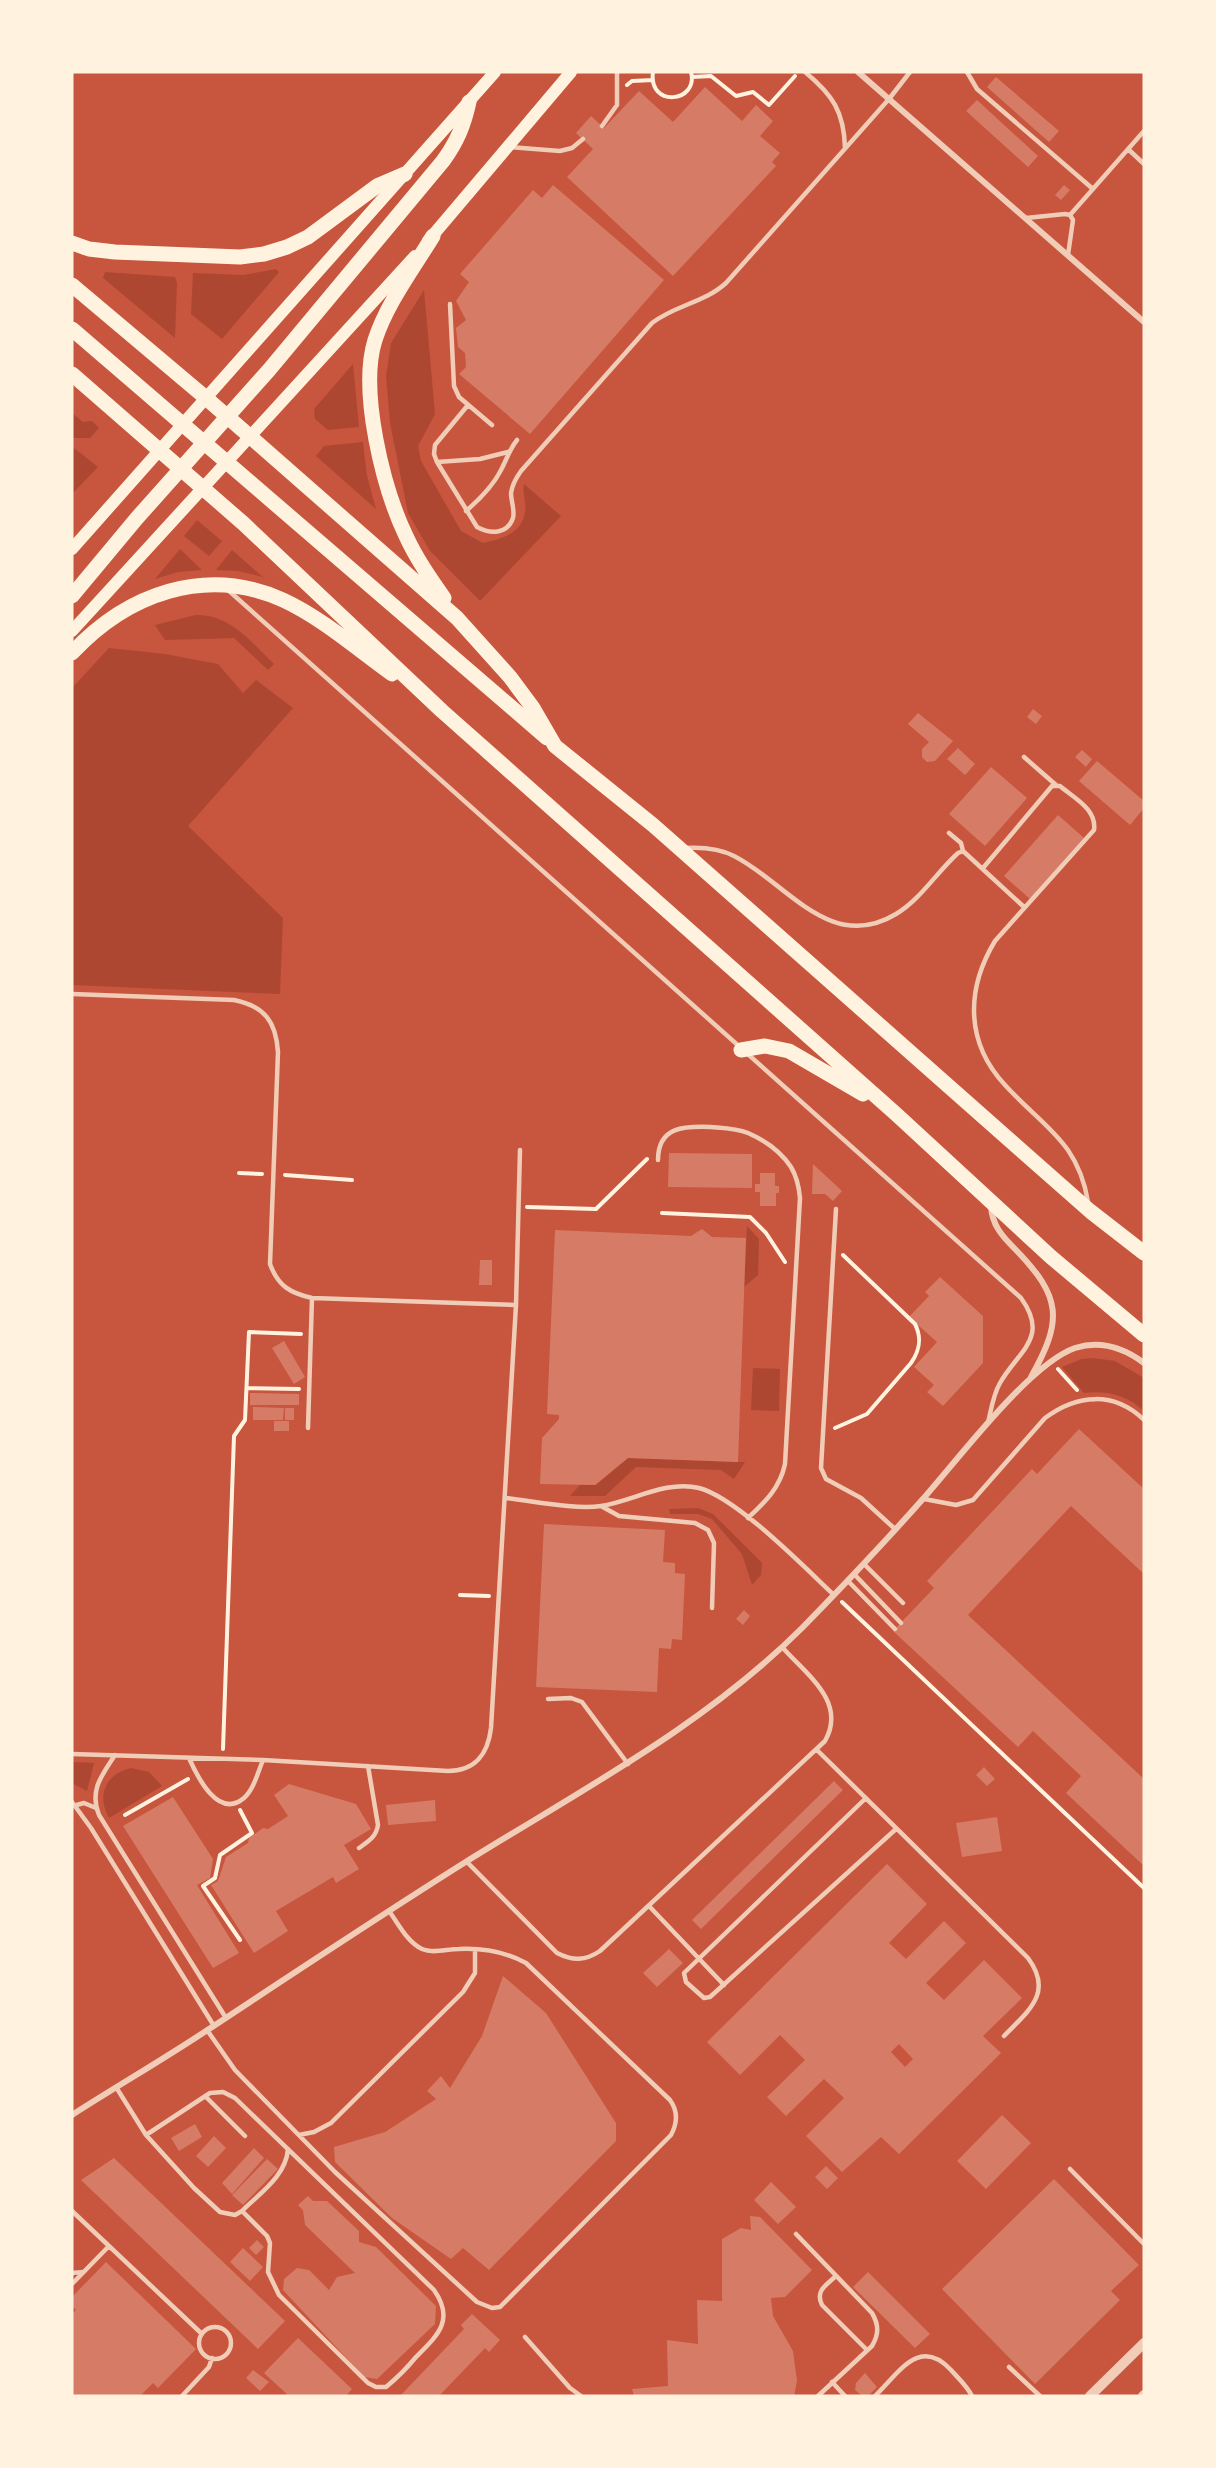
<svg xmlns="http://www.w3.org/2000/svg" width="1216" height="2468" viewBox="0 0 1216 2468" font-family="'IBM Plex Sans',sans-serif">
	<rect width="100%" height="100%" fill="#c8553d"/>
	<path fill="#ae4732" d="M276,269L279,272L222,339L191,314L193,273L243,275Z
		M105,272L175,277L177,283L175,338L103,278Z
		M424,290L435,414L418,446L421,461L461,531L483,543C501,539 522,534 525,512C527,504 522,495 524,484L561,516L480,601L430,551L408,513L390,423L386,376L391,343Z
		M353,364L359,427L328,430L315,419L314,409Z
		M72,413L83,422L92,421L99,428L90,438H72Z
		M363,442L367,476L376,509L316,456L324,446Z
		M74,448L98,467L72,494V451Z
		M197,520L222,541L209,556L184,536Z
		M180,549L202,570L178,572L155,579Z
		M232,550L263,577L238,571L216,570Z
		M196,615C230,614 251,642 274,664L268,670L234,638L165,640L155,625Z
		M109,648L165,654L218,664L243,693L256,680L293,708L188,826L283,918L280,994L72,985V688Z
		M747,1226L759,1239L758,1275L744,1287Z
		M1093,1358L1115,1361L1144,1378V1411C1126,1395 1108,1390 1084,1393L1062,1367L1082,1359Z
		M753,1368L780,1369L779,1411L751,1410Z
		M628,1458L738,1462H745L734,1479L721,1470L636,1467L605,1496H570L580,1485H596Z
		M698,1508L713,1514L762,1563L761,1575L752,1585L742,1554L712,1519L698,1514H670L669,1509Z
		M72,1762L94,1763L87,1791L72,1783Z
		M131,1768L149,1772L162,1786L109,1818C96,1795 106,1774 131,1768Z"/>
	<path fill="#d67c66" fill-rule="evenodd" d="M996,77L1059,131L1049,142L987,87Z
		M705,87L742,121L756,105L773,121L760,136L780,153L772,162L776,166L673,276L567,177L593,149L576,133L591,116L604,128L639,91L673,122Z
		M977,100L1038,156L1028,167L966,111Z
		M553,185L664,280L530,434L459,374L466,367L465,353L458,347L456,328L466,320L456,301L469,282L460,274L533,190L542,198Z
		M1064,185L1070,190L1061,200L1055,195Z
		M1033,709L1042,716L1036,724L1027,717Z
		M918,713L953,741L935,761L927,762L922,757V749L929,742L908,724Z
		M958,748L975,764L965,775L947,759Z
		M1082,750L1092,759L1086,767L1075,757Z
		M1097,761L1144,801V808L1130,825L1079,781Z
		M991,767L1027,798L985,846L949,814Z
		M1058,815L1084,838L1030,899L1004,876Z
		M669,1153L752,1154V1188L668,1187Z
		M813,1164L842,1191L833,1201L825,1194H812Z
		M760,1173H775V1186H779V1193H776V1206H760V1192H755V1184H760Z
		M702,1229L712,1237L746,1238L738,1462L628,1458L595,1485L540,1484L542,1438L559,1419V1415L547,1414L555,1230L691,1236Z
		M480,1260H492V1285H479Z
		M940,1277L983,1316V1363L943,1406L927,1392L934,1385L914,1367L937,1342L909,1317L929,1296L925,1292Z
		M284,1341L305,1377L294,1384L272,1348Z
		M250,1393L299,1394V1405H250Z
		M253,1407L284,1408L283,1420H253Z
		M285,1408H294V1420H285Z
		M274,1421H289V1431H274Z
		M1079,1429L1144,1489V1574L1071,1506L968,1615L1144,1779V1866L1066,1793L1081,1776L1033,1731L1018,1747L893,1631L934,1588L927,1581L1032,1469L1037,1474Z
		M544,1524L665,1530L663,1562L675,1563V1573L685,1574L682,1640L672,1639L671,1649L659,1648L657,1692L536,1687Z
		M744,1610L750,1616L743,1625L736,1619Z
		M984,1767L995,1779L987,1786L976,1775Z
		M834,1781L843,1790L701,1929L692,1920Z
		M289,1784L356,1804L371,1829L344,1845L359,1869L336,1883L333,1877L276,1911L288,1931L254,1953L211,1885L218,1881L226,1857L248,1843L249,1838L263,1828L268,1829L288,1816L274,1795Z
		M173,1797L213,1859L210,1878L197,1885L239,1953L213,1968L123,1826Z
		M435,1800L436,1821L388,1825L386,1805Z
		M997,1817L1002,1851L962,1857L956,1823Z
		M887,1864L927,1904L889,1943L906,1959L944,1921L966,1943L926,1983L944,2000L984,1960L1022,1998L983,2036L1001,2053L899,2154L881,2137L842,2172L806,2136L844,2098L824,2079L786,2116L767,2097L805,2060L780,2035L740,2075L707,2042ZM899,2044L913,2059L905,2067L891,2052Z
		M669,1949L683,1963L657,1987L643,1973Z
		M503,1976L546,2013L616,2123V2141L489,2270L463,2248L451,2259L392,2218L335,2162L334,2147L385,2132L436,2099L427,2091L441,2076L450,2088L482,2036Z
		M1002,2115L1031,2143L986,2189L957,2161Z
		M195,2124L202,2137L179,2151L171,2138Z
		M214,2136L226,2148L208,2167L196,2156Z
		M254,2148L264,2158L232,2194L222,2183Z
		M114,2158L285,2321L258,2349L81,2180Z
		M267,2159L278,2169L243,2205L232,2195Z
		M826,2166L838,2178L827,2189L815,2177Z
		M1054,2179L1139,2265L1111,2291L1120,2300L1035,2384L942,2289Z
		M771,2182L796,2207L778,2224L754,2200Z
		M308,2196L313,2201H327L359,2231V2242L376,2247L436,2306L435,2324L377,2379L364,2377L283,2290L284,2279L297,2268L309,2270L329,2290L337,2277L355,2273L305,2225L303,2210L298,2205Z
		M750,2216L760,2217L812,2270L785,2297L771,2298L773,2316L793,2351L797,2381L794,2396H634L632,2389L668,2386L667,2340L698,2344L697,2300L722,2301V2239L741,2228L751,2230Z
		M257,2240L264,2247L256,2255L249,2248Z
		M243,2248L263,2267L250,2281L230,2262Z
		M106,2262L196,2349L158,2388L153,2383L140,2396H72V2314L76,2310L72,2306V2297Z
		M868,2272L930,2334L915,2348L853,2287Z
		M472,2314L500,2340L489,2352L485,2348L439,2396H400L464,2329L461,2325Z
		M298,2338L352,2389L346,2396H289L264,2373Z
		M253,2370L269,2382L260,2391L246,2378Z
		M865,2373L877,2387L868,2396L861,2395L855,2390L856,2383Z"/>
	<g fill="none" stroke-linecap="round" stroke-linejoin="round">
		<path stroke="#fff3e0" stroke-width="4" d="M653,72C648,108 699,103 691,72
			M692,77L711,76L736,96L753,92L769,105L795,76
			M627,85L632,81L653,80
			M239,1173L262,1174
			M285,1175L352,1180
			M527,1207L596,1209L647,1159
			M662,1213L750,1217L766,1233L785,1262
			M1058,1369L1077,1390
			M247,1388L299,1389
			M835,1428L867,1414L911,1363C920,1350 922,1338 915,1324L843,1255
			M460,1595L489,1596
			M842,1602L1144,1888
			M223,1749L234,1436L245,1420L249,1332L301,1334
			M125,1815L188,1779
			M240,1940L203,1886L215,1878L220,1855L252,1833L240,1810"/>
		<path stroke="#f1ccb7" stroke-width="4.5" d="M805,72C833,95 844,112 845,148
			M967,72L977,89L1093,189
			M602,126L617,105V72
			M509,147L560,151L572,148L583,139
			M1128,149L1144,164
			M1070,215L1144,131
			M1026,218L1065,214L1070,215L1073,220L1068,255
			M450,304L454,386L459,397L492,425
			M468,405L435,445L434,454L437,462L477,527C490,534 507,535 513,518C515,510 511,501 511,493C512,485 516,478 521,471L652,323C675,305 704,303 726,283L889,99L910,72
			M437,462L480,459L508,452
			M466,511C480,499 493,486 501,470C507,459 509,450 517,440
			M228,590L1021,1298C1050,1338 1018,1351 1000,1383C993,1395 991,1410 988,1423
			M1024,757L1056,785
			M949,833L961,843L963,851
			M684,848C701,847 719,848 734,856C786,882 830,954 896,914C920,900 937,872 958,853L963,851L1024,907
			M983,868L1052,786H1060C1074,798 1097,809 1094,830L995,941C966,989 965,1042 1005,1085C1043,1127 1078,1141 1088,1202
			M72,994L234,1000C264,1006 276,1021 278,1052L270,1264C278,1286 290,1293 312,1298L516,1305
			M658,1160C658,1126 685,1126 711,1127C724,1128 736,1128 748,1133C764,1140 781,1152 791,1167C797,1177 799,1187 800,1198L785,1464C780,1488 765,1502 748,1518
			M836,1209L821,1468L826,1479L861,1498L895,1529
			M308,1428L312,1298
			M506,1498C533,1501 576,1510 601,1506C633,1501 666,1480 699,1488C737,1498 804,1567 834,1595
			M924,1499L956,1505L973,1500L1045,1418C1077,1394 1114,1391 1144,1420
			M601,1506L619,1516L695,1523L708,1530L714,1543L712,1608
			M864,1564L903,1603
			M854,1574L901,1623
			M848,1581L895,1629
			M548,1699L571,1698L582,1702L628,1764
			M817,1750L1028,1958C1054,1993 1028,2011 1004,2036
			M72,1754L263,1760L448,1771C475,1771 488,1754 491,1728L516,1305L520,1150
			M115,1755C102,1775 89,1790 99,1815L226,2018
			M189,1758C197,1776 218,1820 244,1798C254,1789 258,1772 263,1760
			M866,1798L684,1973L686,1982L704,1998L710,1997L896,1829
			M72,1802L91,1828L214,2026
			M73,1806L84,1803L96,1808
			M359,1848C369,1841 376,1837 378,1825L368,1766
			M467,1862L557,1953C573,1961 585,1961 600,1951L825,1741C847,1702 807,1675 782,1647
			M649,1906L724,1985
			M207,2030L235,2070L335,2172L477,2302L492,2308L500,2307L671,2135C678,2122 678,2111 670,2100L526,1963C506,1952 482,1948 459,1949C447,1949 433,1954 422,1949C407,1942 398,1923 389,1911
			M116,2087L146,2135L194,2188L220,2212L235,2215L242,2211C260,2193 286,2176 288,2149
			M205,2096L245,2136
			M146,2135L210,2093L223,2092L235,2098L434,2290C455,2320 438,2335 416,2357C407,2368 397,2378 386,2387H376L368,2383L279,2295L268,2272L270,2243L267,2236L242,2211
			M299,2135L314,2132L331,2123L463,1992L475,1973V1950
			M1070,2169L1144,2244
			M72,2211L202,2334
			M796,2234L872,2313C879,2325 879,2334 872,2346L818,2396
			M72,2273L83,2272
			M836,2276C826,2285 815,2291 822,2305L867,2350
			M72,2284L109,2246
			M199 2343a16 16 0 1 1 32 0a16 16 0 1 1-32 0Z
			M525,2337L570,2388L581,2396
			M1009,2367L1040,2396
			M832,2382L845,2396
			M182,2396L209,2367L212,2358
			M875,2396C899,2373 919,2336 951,2370C958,2378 967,2386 972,2396"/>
		<path stroke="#f1ccb7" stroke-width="6" d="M858,72L1144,322
			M991,1206C992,1225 1002,1236 1015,1249C1062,1297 1063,1320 1031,1377
			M72,2115C117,2086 164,2059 209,2029C294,1973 378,1917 464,1863C581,1790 704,1726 802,1628C843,1586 883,1544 922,1500C957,1461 1029,1364 1075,1348C1100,1340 1124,1348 1144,1363"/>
		<path stroke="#f1ccb7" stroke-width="10" d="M1090,2396L1144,2343
			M1143,2396L1144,2395"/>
		<path stroke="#fff3e0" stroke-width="12" d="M428,241L571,72
			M72,549L495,72
			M72,631L415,256"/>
		<path stroke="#fff3e0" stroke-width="15" d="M433,236C413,269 387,303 375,340C359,391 383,488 406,536C416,558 430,578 444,598
			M72,243L89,249L115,252L240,257L264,254L287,247L308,237L377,186L405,174
			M72,285L206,398L457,618L510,677L533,708L555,746L653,825L1090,1211L1144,1253
			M72,329L547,738
			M72,374L244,524L442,711L896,1114L1051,1257L1144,1335
			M72,596L137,518L269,370L443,161C457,142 464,125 469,102
			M72,653C127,594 205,565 283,600C322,618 357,649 392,674
			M741,1050L765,1046L789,1051L863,1094"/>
	</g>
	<rect width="1216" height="2468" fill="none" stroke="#fff3e0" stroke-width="147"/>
</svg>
